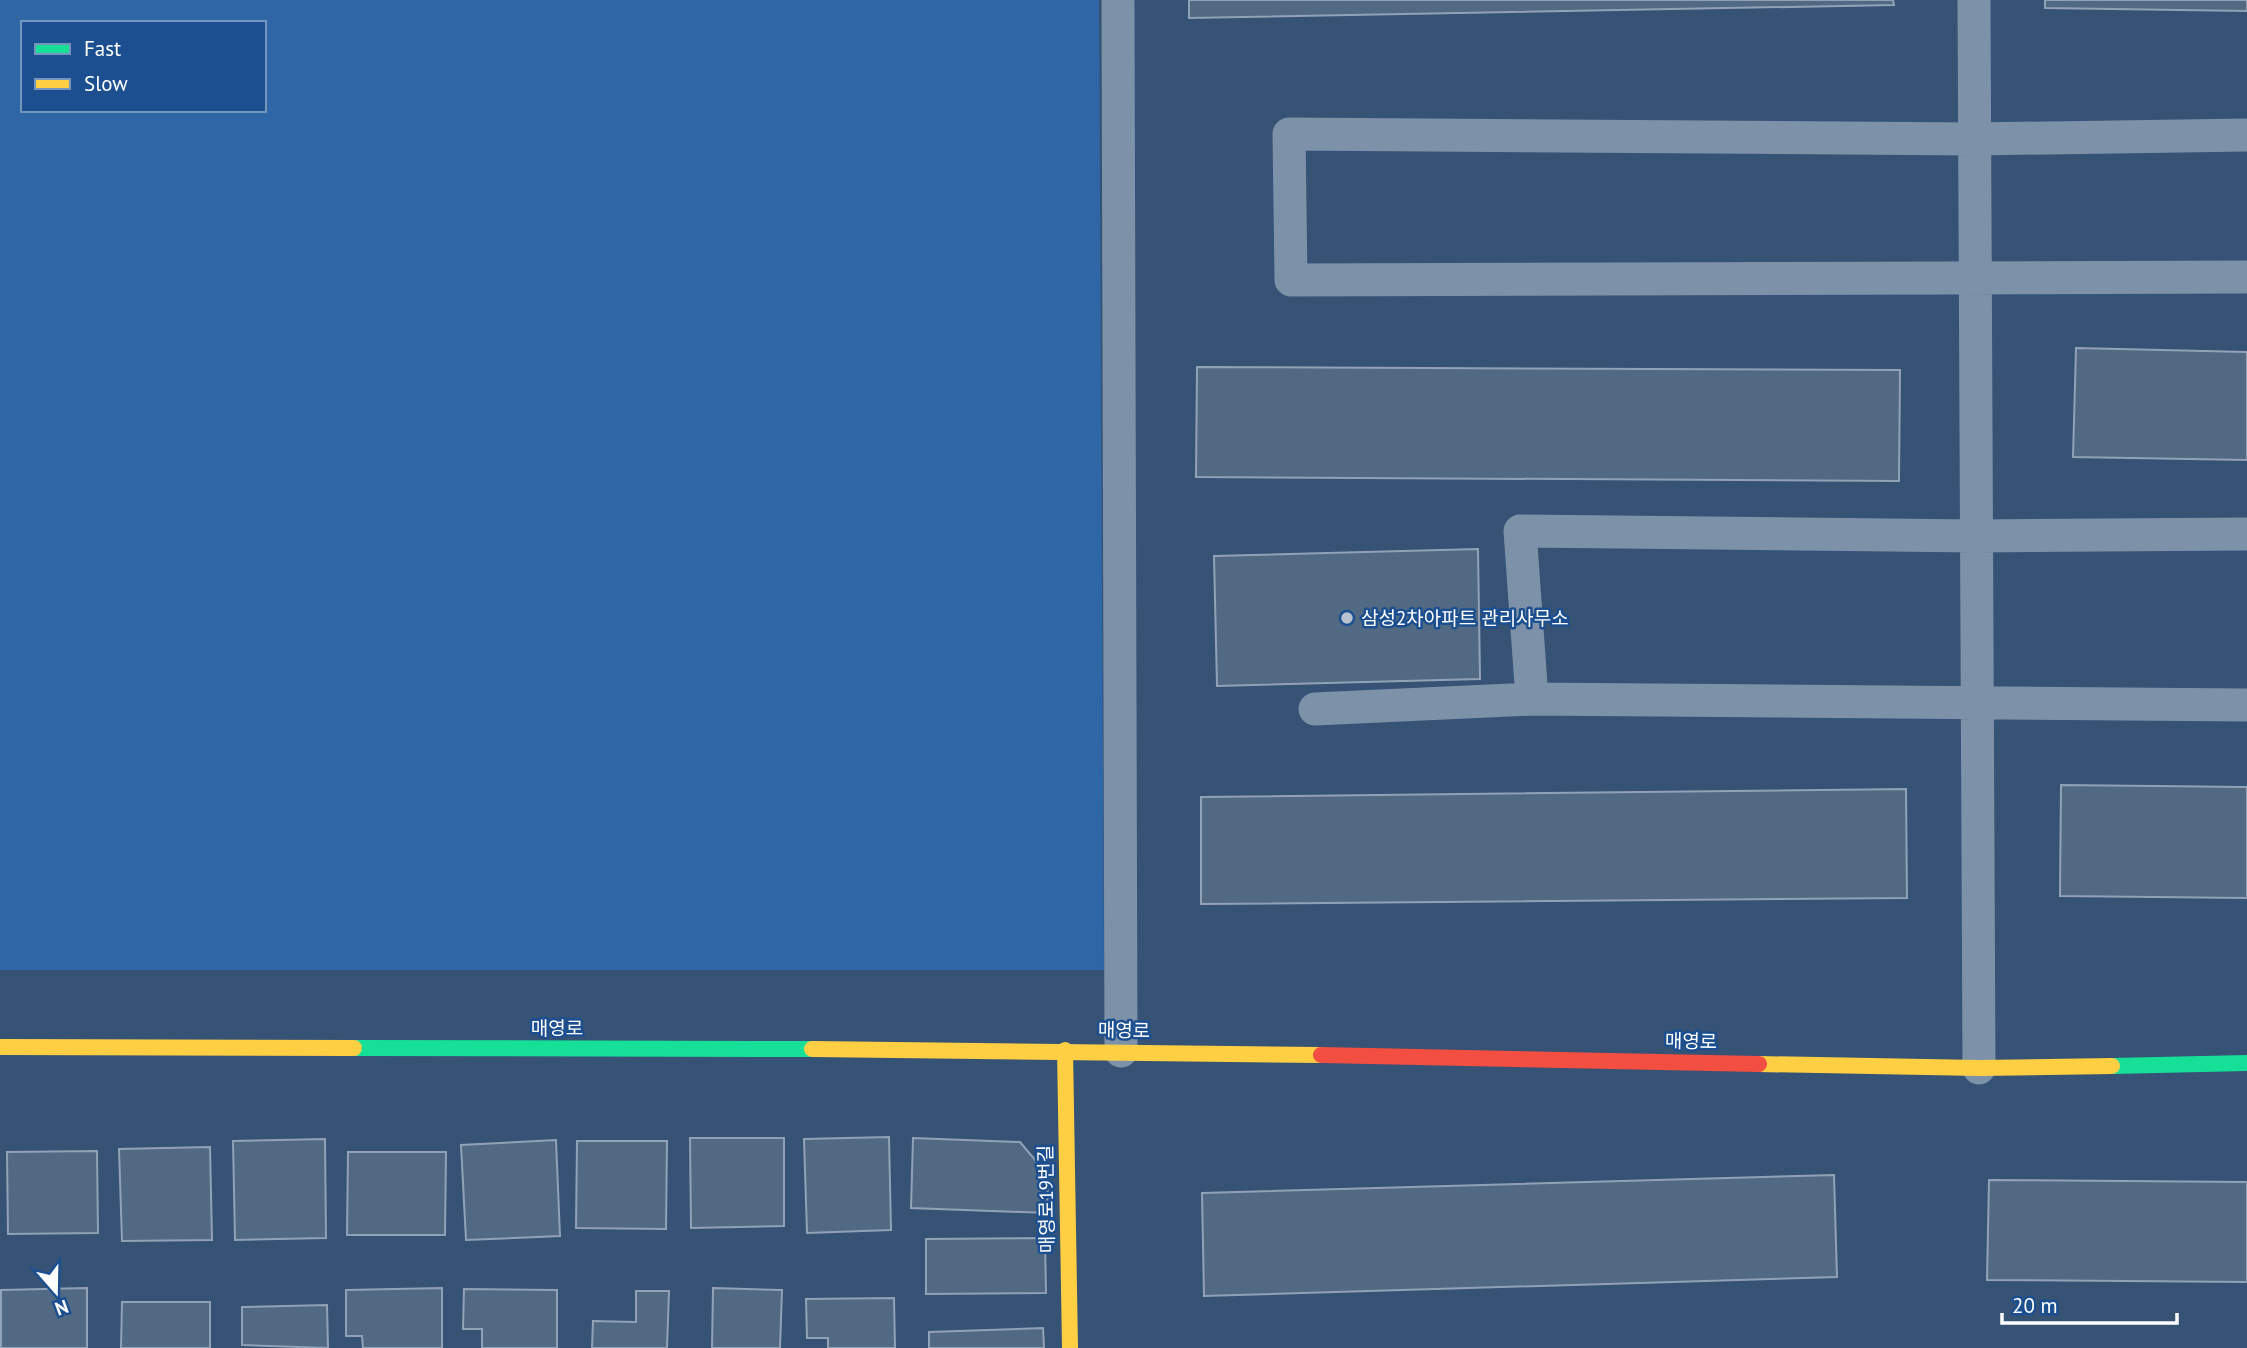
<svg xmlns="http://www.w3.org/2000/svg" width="2247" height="1348" viewBox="0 0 2247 1348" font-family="'PT Sans','Noto Sans KR',sans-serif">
	<rect width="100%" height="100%" fill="#365274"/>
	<path fill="#2f66a5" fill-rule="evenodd" d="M0,0H1099L1104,970H0ZM23,23H264V110H23Z"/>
	<path fill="#526984" stroke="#92a2b6" stroke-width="2" d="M1189,0H1893L1894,5L1189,18Z
		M2045,0H2247V11L2045,8Z
		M2076,348L2247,352V460L2073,457Z
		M1197,367L1900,370L1899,481L1196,477Z
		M1478,549L1480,679L1217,686L1214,556Z
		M2061,785L2247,787V898L2060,896Z
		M1906,789L1907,898L1201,904V797Z
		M889,1137L891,1230L807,1233L804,1139Z
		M690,1138H784V1226L691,1228Z
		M913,1138L1020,1142L1048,1175L1047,1213L911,1208Z
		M325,1139L326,1238L235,1240L233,1141Z
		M556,1140L560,1236L466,1240L461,1145Z
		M577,1141H667L666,1229L576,1228Z
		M210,1147L212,1240L122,1241L119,1149Z
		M97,1151L98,1233L8,1234L7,1152Z
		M348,1152H446L445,1235H347Z
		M1834,1175L1837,1277L1204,1296L1202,1193Z
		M1989,1180L2247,1182V1282L1987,1280Z
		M1045,1238L1046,1293L926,1294V1239Z
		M87,1288V1348H1V1290Z
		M442,1288V1348H363L362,1336H346V1290Z
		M713,1288L782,1290L780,1348H712Z
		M464,1289L557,1290V1348H482V1329H463Z
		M636,1291H669L667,1348H592L593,1321L636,1322Z
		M894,1298L895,1348H828V1338H807L806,1299Z
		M122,1302H210V1348H121Z
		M327,1305L328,1348L242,1345V1307Z
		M1043,1328L1044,1348H929V1332Z"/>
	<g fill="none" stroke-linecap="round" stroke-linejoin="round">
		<path stroke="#7d92a8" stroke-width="33" d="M1118,0L1121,1051
			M1974,0L1979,1068
			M2247,135L1974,139L1289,134L1291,280L2247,277
			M1532,699L1520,531L1976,536L2247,534
			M1315,709L1532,699L2247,705"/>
		<path stroke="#16e098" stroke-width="16" d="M354,1048L812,1049
			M2112,1066L2247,1063"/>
		<path stroke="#ffcf43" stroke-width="16" d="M0,1047L354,1048
			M812,1049L1321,1055
			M1065,1050L1070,1348
			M1759,1064L1979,1068L2112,1066"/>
		<path stroke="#f24e42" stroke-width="16" d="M1321,1055L1759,1064"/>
	</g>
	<circle fill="#b9c2ce" stroke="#1b4f8f" stroke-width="2.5" cx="1347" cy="618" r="7"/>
	<g text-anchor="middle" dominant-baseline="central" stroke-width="5" stroke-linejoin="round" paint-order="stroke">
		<g font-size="19" fill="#fff" stroke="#1b4f8f" text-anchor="start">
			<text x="1361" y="618">삼성2차아파트 관리사무소</text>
		</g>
		<g font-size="19" fill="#fff" stroke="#1b4f8f">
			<text x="557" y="1028">매영로</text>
			<text transform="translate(1124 1030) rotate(1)">매영로</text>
			<text transform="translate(1691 1041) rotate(1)">매영로</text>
			<text transform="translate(1046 1199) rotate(-91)">매영로19번길</text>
		</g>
	</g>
	<rect x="21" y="21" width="245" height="91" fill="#1b4f8f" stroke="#7695bc" stroke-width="2"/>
	<rect x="35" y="44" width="35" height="10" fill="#16e098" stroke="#7695bc" stroke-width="2"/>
	<text x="84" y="56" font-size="21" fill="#ffffff">Fast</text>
	<rect x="35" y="79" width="35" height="10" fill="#ffcf43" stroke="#7695bc" stroke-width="2"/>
	<text x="84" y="91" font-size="21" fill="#ffffff">Slow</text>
	<g transform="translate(56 1292) rotate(160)" stroke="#1b4f8f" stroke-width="5" paint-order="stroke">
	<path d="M0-5L12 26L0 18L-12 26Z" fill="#ffffff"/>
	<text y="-10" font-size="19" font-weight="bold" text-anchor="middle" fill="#ffffff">N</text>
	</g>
	<path d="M2002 1313v10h175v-10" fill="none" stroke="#ffffff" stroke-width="3.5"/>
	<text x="2012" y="1313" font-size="21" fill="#ffffff" stroke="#1b4f8f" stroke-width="5" paint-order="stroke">20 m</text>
</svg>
